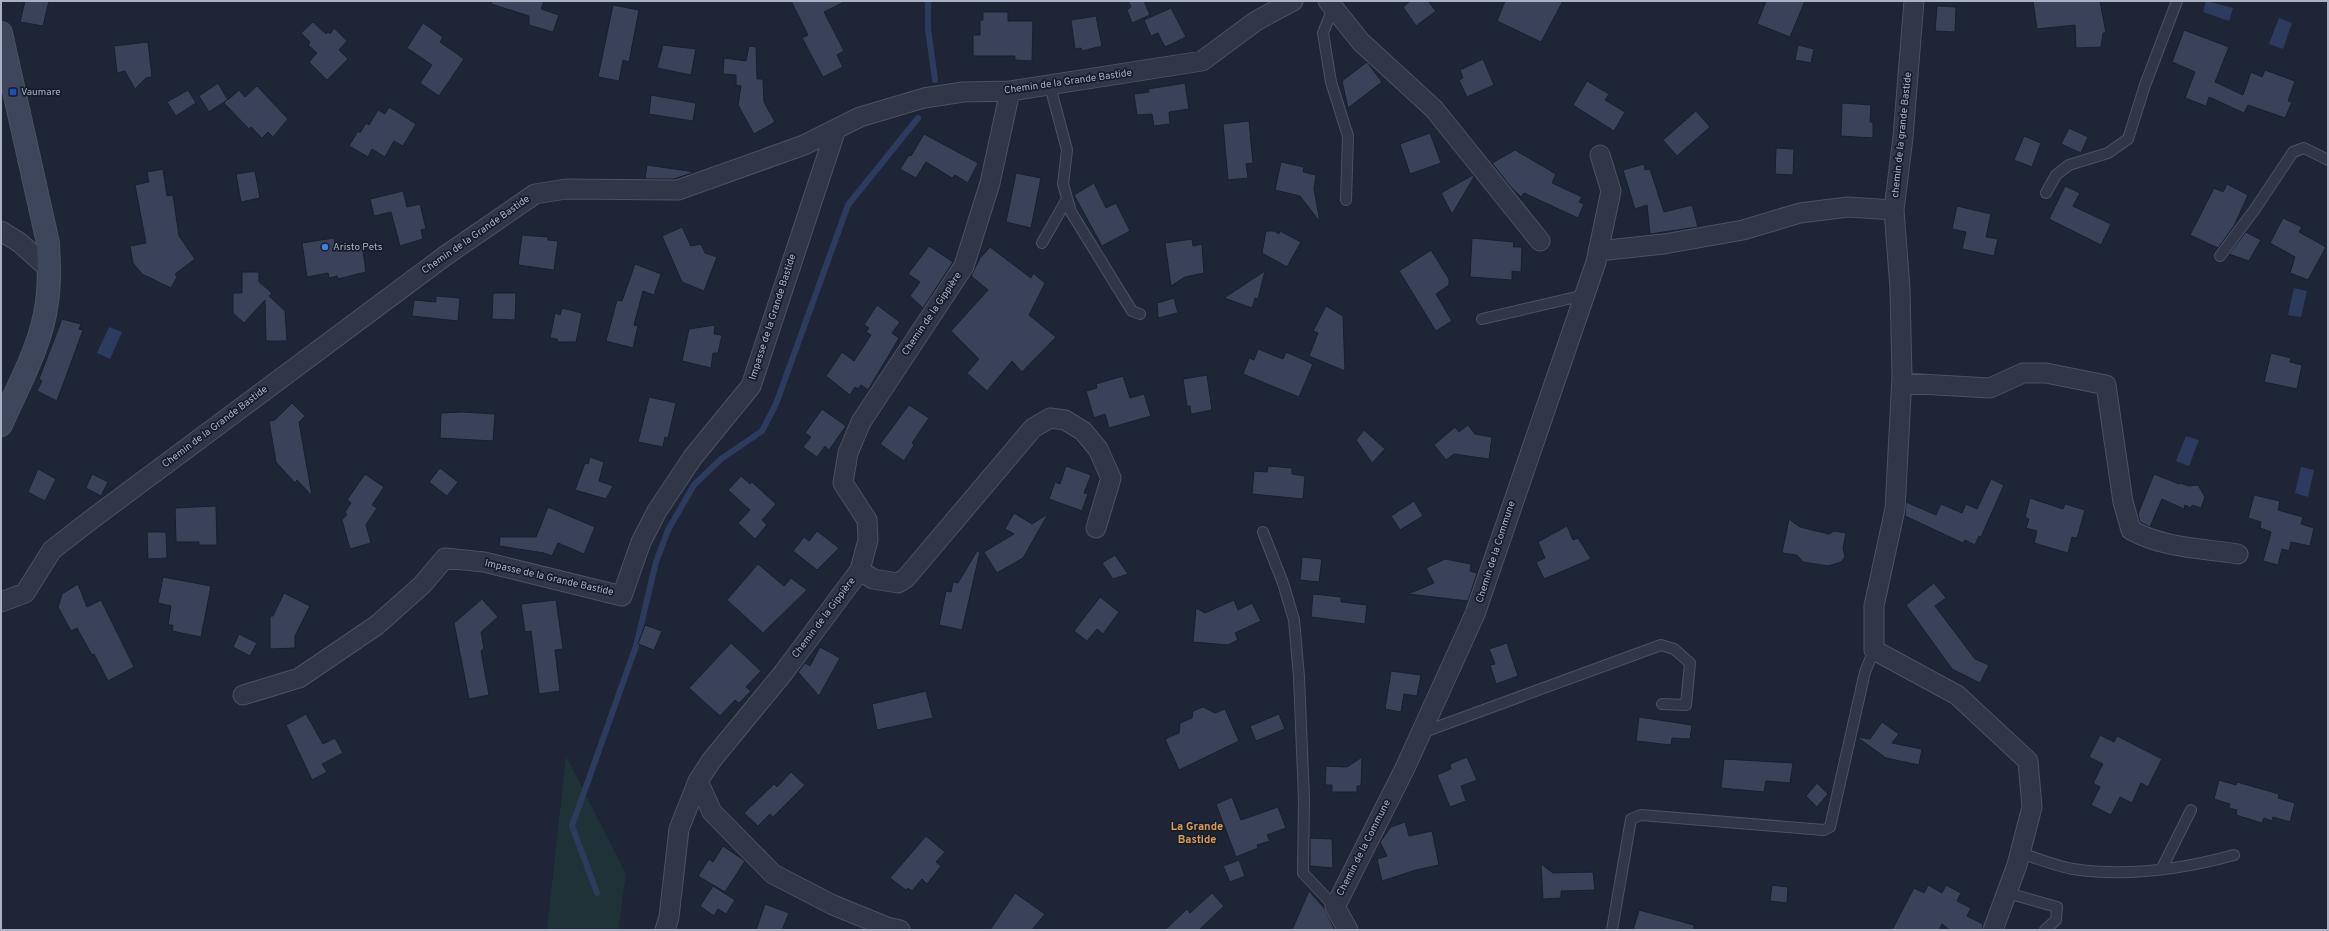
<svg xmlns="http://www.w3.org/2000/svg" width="2329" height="931" viewBox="0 0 2329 931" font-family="Overpass,sans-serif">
	<rect width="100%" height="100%" fill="#1d2537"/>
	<path fill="#1f3238" d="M566,756L626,874L618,930H547Z"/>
	<path fill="#2d3c5e" d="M2206,1L2233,8L2229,21L2203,12Z
		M2279,18L2292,23L2283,49L2269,44Z
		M2294,288L2307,291L2301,317L2288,315Z
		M109,327L122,332L110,359L97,353Z
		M2186,436L2199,440L2189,466L2176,461Z
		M2301,467L2314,470L2308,497L2295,493Z"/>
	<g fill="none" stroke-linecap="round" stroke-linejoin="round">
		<path stroke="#2d3c5e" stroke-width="6" d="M928,1V29L935,80
			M597,893L572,826L636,646L656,562L668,530L694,485L721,459L762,431L776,404L848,205L918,118"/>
	</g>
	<path fill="#394258" stroke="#181f2e" d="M25,1H49L43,26L20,22Z
		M492,1H544L541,9L559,15L553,32L529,25V16L491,4Z
		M791,1H846L824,12L844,51L837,55L843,67L823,77L802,38L808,35Z
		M1128,1H1144L1150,15L1132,23L1127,10L1131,7Z
		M1410,1H1428L1436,11L1416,26L1403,7Z
		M1505,1H1563L1541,42L1497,21Z
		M1766,1H1805L1790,37L1757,24Z
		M2033,1H2100L2106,33H2103L2101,47L2076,48L2075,25L2037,29Z
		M613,5L639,10L629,62L623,60L619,81L598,77Z
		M1937,6L1956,7L1955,32L1935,31Z
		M1171,8L1186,37L1165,47L1158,33L1151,36L1144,20Z
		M983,12H1008V21H1033L1032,61L1015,60V56H973V35H980V20H983Z
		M1096,16L1102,46L1082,51L1081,48L1075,49L1071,20Z
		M313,22L326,34L328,32L330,34L334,28L347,41L339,50L348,59L327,80L309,62L317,53L308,45L310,42L301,33Z
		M423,23L443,37L440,42L464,59L439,96L420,83L432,65L407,48Z
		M2184,30L2229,47L2215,82L2243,95L2251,72L2262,77L2265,70L2295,81L2288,101L2292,102L2285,118L2248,105L2244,113L2209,97L2206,106L2185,98L2195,72L2172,62Z
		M148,42L152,77L146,78L135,89L125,71L117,73L114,46Z
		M663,45L696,49L691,75L657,68Z
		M1798,45L1814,49L1811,63L1795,60Z
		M749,46L756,47L757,79H763L764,102L775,122L754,134L738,105L741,86L736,85V75L723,74L724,58L746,61Z
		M1483,59L1494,85L1467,97L1459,80L1463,78L1460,70Z
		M1367,62L1382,82L1348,108L1342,81Z
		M1587,81L1609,94L1605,100L1625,112L1614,131L1573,105Z
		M218,83L228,100L239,90L245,97L257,86L288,119L273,137L268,132L262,138L251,127L249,129L224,103L227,100L209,112L199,96Z
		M1185,83L1189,109L1169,112L1170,124L1154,126L1152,114L1137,115L1134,94L1149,92L1148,89Z
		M188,90L196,103L176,116L167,102Z
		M651,95L696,103L693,121L649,114Z
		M1842,103L1871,105L1870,122H1873V138L1841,136Z
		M389,107L416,124L403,146L394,141L385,157L372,149L368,157L349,146L358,131L360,133L366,123L369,125L378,110L385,114Z
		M1696,111L1710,127L1677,156L1663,140Z
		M1249,121L1253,163L1246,164L1248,178L1228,180L1223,124Z
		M2069,128L2088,137L2081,153L2061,144Z
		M1430,133L1441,163L1410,174L1400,144Z
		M924,134L978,163L968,183L955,175L952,178L926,162L916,178L900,169L909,155L911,156Z
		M2024,136L2041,143L2032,167L2014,160Z
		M1776,148L1794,149L1793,175L1775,174Z
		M1515,150L1556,174L1552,183L1582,197L1579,202L1584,204L1578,218L1524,193L1521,197L1510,186L1492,163Z
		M1281,162L1304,167L1303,172L1316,175L1314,189L1320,222L1300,196L1275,190Z
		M1644,164L1645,170L1650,169L1664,212L1692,205L1698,227L1650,234L1647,205L1635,209L1623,170Z
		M647,165L695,172L674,179H645Z
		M163,169L167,196L173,195L179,236L195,259L175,274L177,277L171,288L142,274L133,263L130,246L146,243L135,185L149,182L147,172Z
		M255,171L260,198L241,202L236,174Z
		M1016,173L1041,178L1031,228L1006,222Z
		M1473,175L1474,177L1452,214L1441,193Z
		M1094,183L1106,208L1116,203L1130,231L1102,246L1074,195Z
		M2227,184L2248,195L2234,226L2218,248L2190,235L2214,188L2223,192Z
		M2065,186L2080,193L2073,206L2111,224L2101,245L2049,219Z
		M403,191L407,207L420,204L426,229L421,230L423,239L400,246L391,212L374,216L370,199Z
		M1957,206L1991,214L1986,237L1998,239L1994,256L1962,249L1966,232L1952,229Z
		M2283,218L2302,227L2299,232L2326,247L2308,280L2290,273L2295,257L2270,243Z
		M682,227L691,246L701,244L705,253L717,257L704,291L682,282L662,236Z
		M1266,231H1274L1279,234L1280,231L1301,242L1287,267L1262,253Z
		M2246,232L2261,240L2249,261L2229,254Z
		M522,235L548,237V240L558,241L554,270L518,265Z
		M334,238L335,245L349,243V245L362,244L366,272L338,279L337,276L329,278L328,273L307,277L302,243Z
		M1472,238L1514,242L1513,247H1522L1521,272L1512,271V280L1470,277Z
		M1192,239L1193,246L1202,244L1204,273L1185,277L1171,286L1165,243Z
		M929,246L953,262L923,308L910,296L920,282L908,274Z
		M990,247L1031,278L1033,273L1045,283L1029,315L1056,337L1022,372L1012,361L987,391L967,373L979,359L951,331L988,290L971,276L980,258Z
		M1431,250L1449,279V285L1436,294L1452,321L1436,331L1399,271Z
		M635,264L661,274L654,295L643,291L634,325L638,326L633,348L606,341L617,300L622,301Z
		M1265,271L1258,299L1255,298L1252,308L1224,298Z
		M242,272H259V282L272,293L269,296L285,311L287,341H266L265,300L244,323L233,313V293H242Z
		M493,293H516L515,320L492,319Z
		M436,296L460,298L458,321L412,316L414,300L436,302Z
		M1174,298L1178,313L1158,318L1157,303Z
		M877,305L900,322L892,333L899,338L868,390L861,385L858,389L855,387L850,395L826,376L842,352L854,361L871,335L866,332L869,328L864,325Z
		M1326,306L1343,316L1345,371L1309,356L1318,333L1313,331Z
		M562,308L582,313L576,342H558L557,339L550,338L555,313L560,315Z
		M62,319L81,324L79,329L83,330L57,401L37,391L42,381L39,379Z
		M715,325L714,334L722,335L718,353H713L711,368L682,361L689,329Z
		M1258,349L1283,359L1286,352L1313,364L1299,397L1243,374L1249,358L1254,360Z
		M2271,353L2291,358L2290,362L2302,365L2297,389L2264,382Z
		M1207,375L1212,410L1191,414L1190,406H1187L1183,379Z
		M1123,376L1130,398L1144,394L1151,416L1109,428L1105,414L1094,418L1086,391L1097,388L1096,384Z
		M649,397L676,403L668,438L665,437L663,447L638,442Z
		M292,403L305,416L299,422L312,496L297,480L295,483L276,462L269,421L275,420Z
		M909,405L929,418L912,443L914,445L904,461L880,444Z
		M822,409L846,426L829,450L825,446L817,457L803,447L811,437L805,433Z
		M463,412L495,414L493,441L440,438L441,413Z
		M1468,425L1475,434L1492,437L1489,459L1454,454L1446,460L1434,445L1455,427L1459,432Z
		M1364,430L1385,449L1372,463L1356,440Z
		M590,457L604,462L599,481L613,486L606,499L575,490L585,463L588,464Z
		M1066,466L1091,475L1084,493L1088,494L1082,511L1049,499L1055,482L1060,484Z
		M1268,466L1292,468V474L1305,476L1303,499L1252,494L1254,471L1267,472Z
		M440,468L458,482L447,496L429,482Z
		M38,469L56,479L45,501L28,492Z
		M92,474L108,482L101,496L86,488Z
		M365,474L384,487L372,505L377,508L366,525L371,543L350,549L342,520L347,514L345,512L351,503L347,500Z
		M2154,474L2179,484L2180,483L2189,486L2198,485L2205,497L2201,508L2192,505L2191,508L2185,505L2184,509L2162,499L2150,527L2140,522L2138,514Z
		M741,476L750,484L752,482L776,504L762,520L767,525L755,539L738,523L750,510L728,490Z
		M1991,479L2004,485L1981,537L1979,536L1975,545L1965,540L1963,543L1905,516L1906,502L1936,515L1941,504L1962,513L1966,504L1977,509Z
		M2254,495L2280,501L2278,510L2303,517L2301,524L2314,528L2310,546L2291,542L2289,551L2282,549L2278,565L2263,561L2271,532L2260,528L2261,522L2248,518Z
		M2030,498L2063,509L2065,504L2085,510L2077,538L2072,537L2068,553L2034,543L2037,531L2026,528L2029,519L2025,517Z
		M1414,501L1423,516L1400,530L1391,516Z
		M216,506L217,545H199V542H176L175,508Z
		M548,507L595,527L584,554L558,543L552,556L544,553L499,546L500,537H536Z
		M1014,513L1032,524L1048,514L1023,558L997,573L984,552L1014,534L1005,529Z
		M1789,519L1800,527L1829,534L1834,531L1846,533L1843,548L1845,557L1841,562L1828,566L1803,562L1797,555L1782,553Z
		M1567,526L1573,540L1578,538L1591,559L1544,579L1536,562L1545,558L1538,542Z
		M817,531L839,548L817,570L793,551L804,537L809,541Z
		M147,532H166L167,558L148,559Z
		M977,551L980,552L962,630L939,625L946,591L951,592L953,582L958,583Z
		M1115,555L1128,574L1113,579L1102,563Z
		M1302,557L1322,559L1319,582L1300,580Z
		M1445,559L1471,564L1470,571L1477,573L1468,601L1408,594L1434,583L1426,568Z
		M758,564L784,586L791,578L807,590L763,633L727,600Z
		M163,577L211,586L201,637L172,631L173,625H168L171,606L158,603Z
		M1934,583L1946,598L1935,606L1975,659L1989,665L1980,683L1952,669L1906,605Z
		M78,584L87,607L101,600L134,667L108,681L94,654L92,655L77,628L71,631L58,607L62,594Z
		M284,593L310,606L295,636V648L270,649V616H273Z
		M1313,594L1341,597V602L1367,605L1365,624L1311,617Z
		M1100,597L1119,612L1103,634L1097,629L1087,641L1074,631Z
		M482,599L498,617L481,632L484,648L481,651L489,695L469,699L454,623Z
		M556,600L563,649L555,650L560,691L539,694L531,631L525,632L521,604Z
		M1234,600L1238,610L1252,603L1261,621L1235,633L1238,640L1228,645L1193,642L1196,608L1205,613Z
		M645,625L662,631L654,650L638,644Z
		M239,634L257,643L250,656L233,647Z
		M731,643L761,671L746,687L751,691L739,703L735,700L720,716L689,688Z
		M1507,643L1518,676L1496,684L1490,665L1495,664L1489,649Z
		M820,647L840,658L819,696L798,672L805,663L810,666Z
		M1391,671L1421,675L1417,696L1404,694L1401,712L1385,709Z
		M926,691L933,718L877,730L872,704Z
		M1203,707L1215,713L1225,709L1239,741L1179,770L1165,739L1179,733L1180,723L1192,718L1193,711Z
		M306,714L323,744L335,738L343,753L322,764L327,772L312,780L286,725Z
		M1279,714L1285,729L1256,741L1250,726Z
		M1639,717L1692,725L1690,739L1672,738L1671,745L1636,741Z
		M1882,722L1899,734L1892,743L1922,749L1919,765L1886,758L1857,737L1870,739Z
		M2100,735L2114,742L2117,736L2162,759L2148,787L2141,783L2132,803L2120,797L2111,815L2091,805L2100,787L2093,783L2103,764L2089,757Z
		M1362,757L1361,786H1357V792H1332V785H1325L1326,766L1347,767Z
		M1467,757L1477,780L1461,786L1466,801L1450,807L1437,775L1451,769L1450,764Z
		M1724,759L1793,763L1790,783L1766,781L1764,792L1721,788Z
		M791,772L805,785L773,817L770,814L758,826L744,813L774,784L777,787Z
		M2219,780L2236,785L2237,782L2279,794L2278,798L2295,803L2290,822L2273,817L2272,821L2264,818L2262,823L2236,815L2237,810L2229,808L2230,804L2214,799Z
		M1817,783L1828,794L1817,807L1806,796Z
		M1232,797L1241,820L1278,807L1286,828L1267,835L1270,841L1257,845L1258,848L1236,857L1216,804Z
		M1405,822L1409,836L1432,831L1439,865L1416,870L1382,881L1377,859L1387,856L1380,842L1391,827Z
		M926,836L945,852L936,862L941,866L927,884L922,879L912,891L908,888L906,890L890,878Z
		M1310,838L1332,839L1333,868L1310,866Z
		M723,846L745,861L725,892L698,876L709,859L713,862Z
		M1239,860L1245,876L1230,882L1223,866Z
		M1541,864L1553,873L1593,872L1595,890L1561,891V898L1543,899Z
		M1772,885L1788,887L1787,903L1770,901Z
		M1928,885L1942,893L1946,885L1961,893L1957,901L1971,908L1967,916L1983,924L1982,930H1950L1942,924L1939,930H1892L1914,888L1924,893Z
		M713,886L735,900L726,914L718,909L714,916L700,906Z
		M1309,891L1324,908L1335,930H1292Z
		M1015,893L1045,914L1032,930H990Z
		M1212,893L1224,906L1199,930H1165L1187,909L1190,913Z
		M765,904L789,913L782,930H756Z
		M1639,910L1694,925V930H1633Z"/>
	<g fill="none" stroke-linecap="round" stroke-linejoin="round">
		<g stroke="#4b5263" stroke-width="12">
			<path id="service" d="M1333,8L1323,33L1331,82L1348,136L1346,200
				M1050,86L1067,150L1063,184L1071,212L1132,311L1140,314
				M2046,193L2056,175L2069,165L2108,153L2128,139L2145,85L2177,1
				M1042,243L1067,199
				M2220,256L2255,209L2293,152L2304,148L2328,160
				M1482,319L1585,295
				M1263,532L1283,583L1294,620L1299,677L1304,799L1303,873L1335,907
				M1421,733L1661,645L1674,649L1690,663L1686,705L1662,704
				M2020,853C2037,858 2055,866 2073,869C2126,877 2183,869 2234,855
				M2162,868L2191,810
				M2007,893L2057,907L2056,920L2045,930
				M1612,930L1631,819L1641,815L1824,830L1830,827L1865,672L1874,650"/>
		</g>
		<g stroke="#4b5263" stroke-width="21">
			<path id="minor" d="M1328,1L1361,42L1434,109L1540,241
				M1914,1L1903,137L1894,210L1900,289L1902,377L1895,509L1874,606V650L1957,695L2028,761L2032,807L2017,865L1993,930
				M1,231L20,243L49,269
				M1598,251L1664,244L1743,230L1800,213L1848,207L1894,210
				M1902,383L1990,388L2023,373H2046L2106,385L2123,502L2131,530C2163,548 2201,548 2238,554
				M860,570L873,579L898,583L906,578L1033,428L1050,418L1065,420L1083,431L1098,449L1111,478L1096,528
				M1,602L25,593L52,550L92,519L445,256L535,194L566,189L678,190L804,145L860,117L924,98L963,92L1010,91L1202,61L1256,21L1293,1
				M243,695L299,678L377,625L422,585L445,558L484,562L622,596L641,542L657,511L693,457L751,386L836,129
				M665,930L669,917L679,829L698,781
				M900,930L887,927L833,905L773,874L712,812L698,781L711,761L784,672L860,570L868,540L867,520L843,483L848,453L861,422L964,266L990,183L1010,91
				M1348,930L1335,907L1405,768L1475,614L1596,262L1611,191L1600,155"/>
		</g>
		<g stroke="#4b5263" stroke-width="24">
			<path id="secondary" d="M1,33L48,243C49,263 50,282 47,302C42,344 18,386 1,425"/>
		</g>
		<use href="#service" stroke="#313748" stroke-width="10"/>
		<use href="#minor" stroke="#313748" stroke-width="19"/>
		<use href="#secondary" stroke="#3e465b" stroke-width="22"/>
	</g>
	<rect fill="#1a4fb4" stroke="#171d2c" stroke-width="1.5" x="9" y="88" width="8" height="8" rx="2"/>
	<circle fill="#3f7fe0" stroke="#171d2c" stroke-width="1.5" cx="325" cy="247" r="4"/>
	<g text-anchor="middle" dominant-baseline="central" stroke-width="3.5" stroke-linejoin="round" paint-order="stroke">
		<g font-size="10" fill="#aab1c5" stroke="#171d2c">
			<text transform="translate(1068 82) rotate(-8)">Chemin de la Grande Bastide</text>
			<text transform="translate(1902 135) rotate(-84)">chemin de la grande Bastide</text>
			<text transform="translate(476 235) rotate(-35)">Chemin de la Grande Bastide</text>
			<text transform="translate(932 314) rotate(-56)">Chemin de la Gippière</text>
			<text transform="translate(773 317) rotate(-72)">Impasse de la Grande Bastide</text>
			<text transform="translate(215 427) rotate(-37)">Chemin de la Grande Bastide</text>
			<text transform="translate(1496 552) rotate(-72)">Chemin de la Commune</text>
			<text transform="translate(549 578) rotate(13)">Impasse de la Grande Bastide</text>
			<text transform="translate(824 618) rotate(-53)">Chemin de la Gippière</text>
			<text transform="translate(1364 848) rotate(-63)">Chemin de la Commune</text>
		</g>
		<g font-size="10" fill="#aab1c5" stroke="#171d2c" text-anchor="start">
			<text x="21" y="92">Vaumare</text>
			<text x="333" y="247">Aristo Pets</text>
		</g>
		<g font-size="11" font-weight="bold" fill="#dc9d4e" stroke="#171d2c">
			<text x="1197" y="827">La Grande<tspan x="1197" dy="13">Bastide</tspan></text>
		</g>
	</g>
	<rect width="2329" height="931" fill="none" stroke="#aab1c5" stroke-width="4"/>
</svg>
